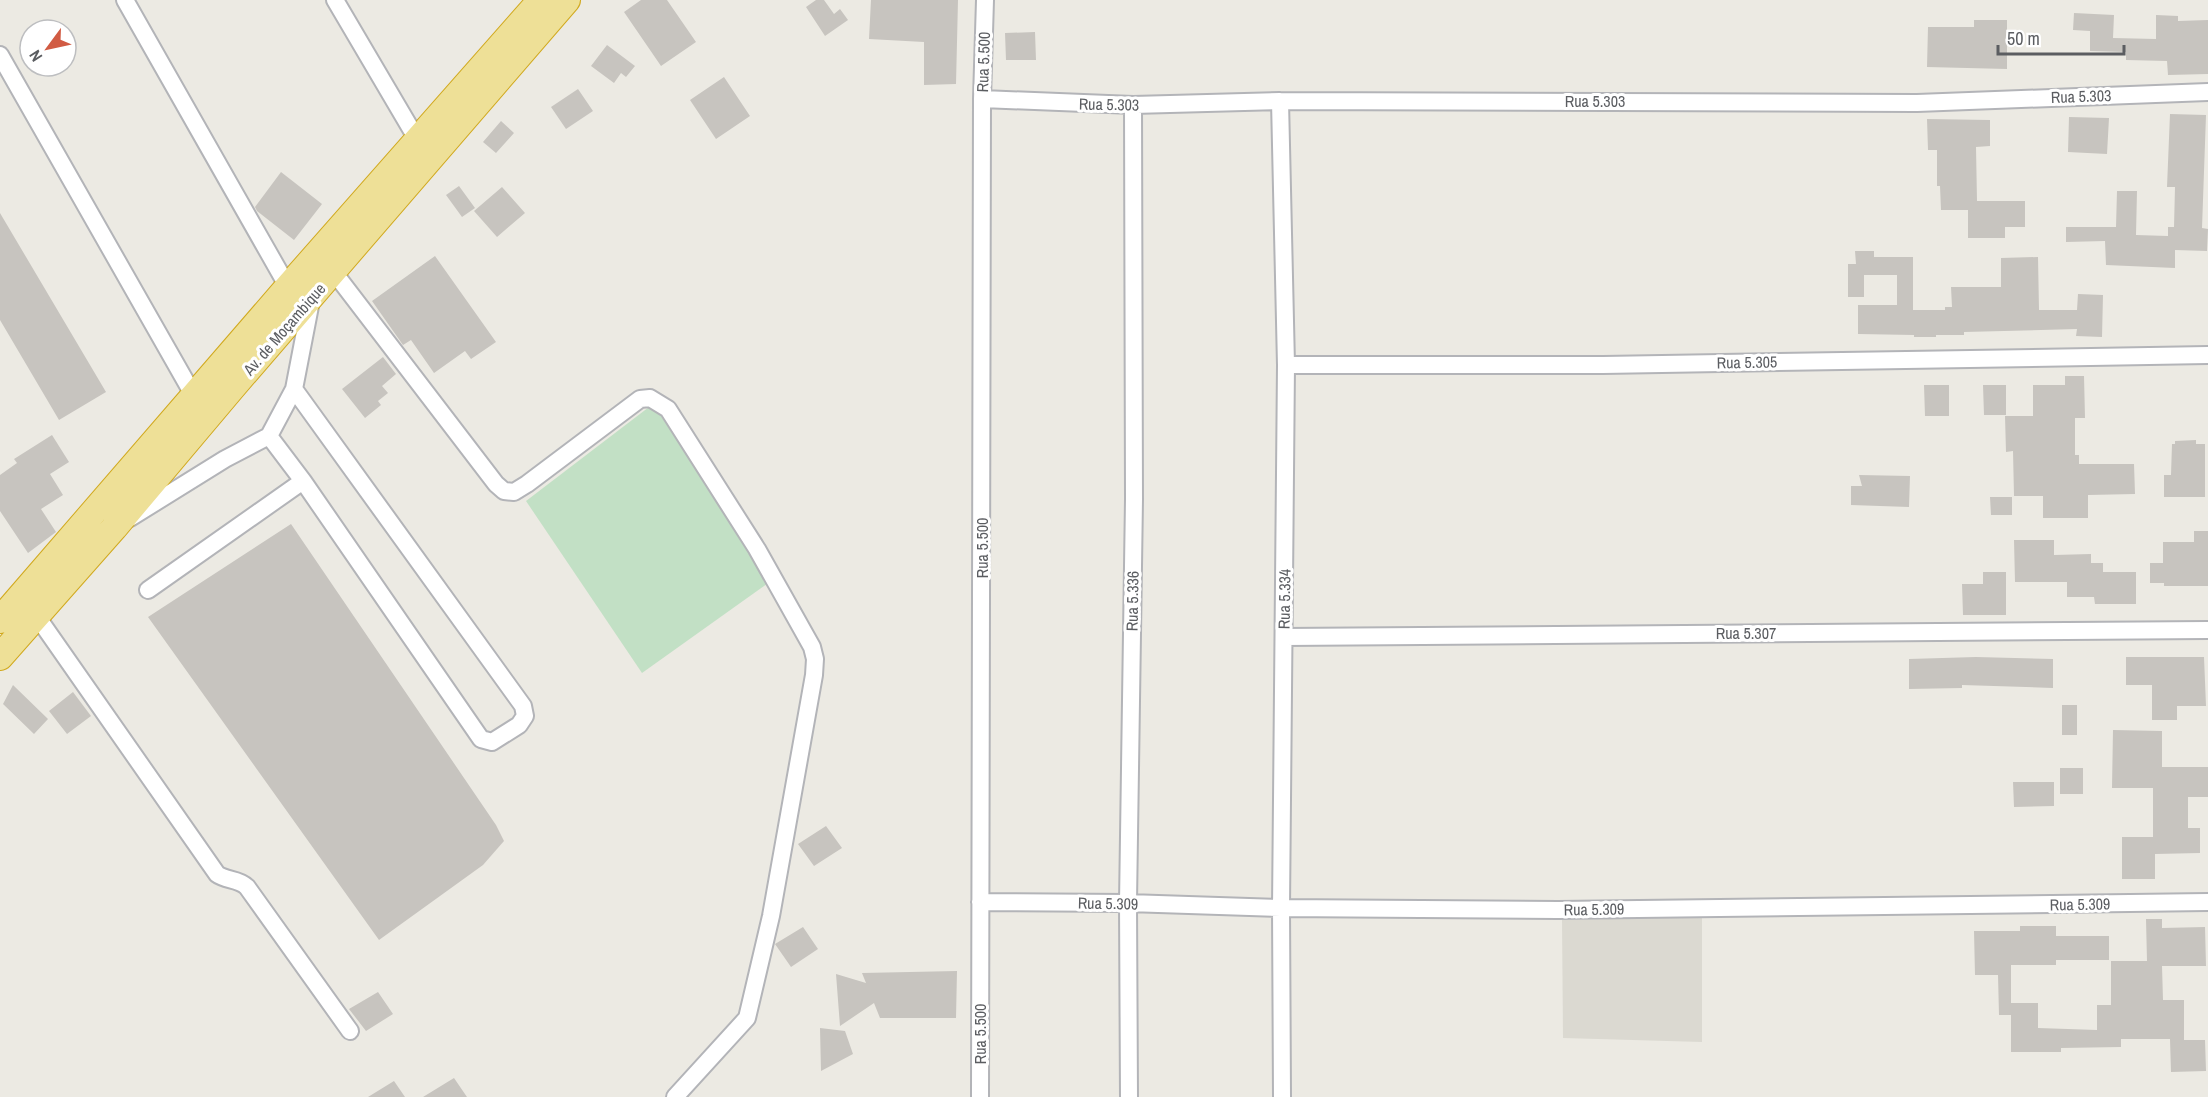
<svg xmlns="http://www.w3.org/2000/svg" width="2208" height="1097" viewBox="0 0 2208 1097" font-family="'Archivo Narrow',sans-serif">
	<rect width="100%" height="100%" fill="#eceae3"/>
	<path fill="#dbd9d1" d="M1702,917V1042L1563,1038L1562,920Z"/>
	<path fill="#c2e0c5" d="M653,404L771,581L642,673L526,501Z"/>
	<path fill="#c7c4bf" d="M641,0H667L696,42L661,66L624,12Z
		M816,0H824L834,14L840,9L848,20L825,36L806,7Z
		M871,0H958L956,84L924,85V42L869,39Z
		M2074,13L2114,15L2113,38L2156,39V15L2178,16V21L2208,20V74L2168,75L2167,61L2126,60V52L2090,51V31L2073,30Z
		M1974,20H2007V69L1927,67L1928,27H1974Z
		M1035,32L1036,60H1006L1005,33Z
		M607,45L635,66L626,77L621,73L614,83L591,66Z
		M724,77L750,116L716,139L690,100Z
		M578,89L593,111L566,129L551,107Z
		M2170,114L2206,115L2202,228L2208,229L2207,251L2175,250V268L2106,265L2105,241L2066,242V227H2116L2117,191H2137L2136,235L2168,236V227H2174L2175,187H2167Z
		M2069,117L2109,118L2107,154L2068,152Z
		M1927,119L1990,120V146L1976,147L1977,201H2025V227H2005V238H1968V210H1941L1940,186H1937V150H1928Z
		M501,121L514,133L496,153L483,142Z
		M281,172L322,204L294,240L257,211L255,207Z
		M459,186L475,208L462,217L446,195Z
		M502,187L525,213L497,237L474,211Z
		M0,213L106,392L59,420L0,320Z
		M1855,251H1874V257H1913V310H1945V307H1952L1951,287H2001V258L2038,257L2039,310H2077L2078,294L2103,295L2102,337L2076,336L2077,329L1964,332V335H1936V337H1914V335L1858,334V305H1897V275H1864V297H1848V264H1856Z
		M435,256L496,342L471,359L465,351L434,373L411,340L403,345L372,301Z
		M383,357L396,374L382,386L388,393L378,401L381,405L365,418L342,389Z
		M2065,376H2084L2085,418H2075V455H2079V464H2134L2135,494L2088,495V518H2043V496H2014L2013,451L2006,452L2005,416H2033V385H2065Z
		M1924,385H1949V416H1925Z
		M1983,385H2006V415H1984Z
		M52,435L69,462L50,474L63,495L41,509L56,532L28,553L0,511V475L17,463L14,459Z
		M2196,440V444H2205V497H2164V475H2171L2172,444H2175V441Z
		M1859,475L1910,476L1909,507L1851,505V486H1862Z
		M1990,497H2012V515H1991Z
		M291,524L496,825L504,841L483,865L379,940L148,617Z
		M2194,531H2208V586H2164V583H2150V563H2163V542H2194Z
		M2014,540H2054V555L2091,554V563H2103V572H2136V604H2095L2094,597H2067V582H2015Z
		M1983,572H2006V615H1963L1962,584H1983Z
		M1976,657L2053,659V688L1962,685V688L1909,689V659Z
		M2126,657H2204L2206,706H2177V720H2152V685H2126Z
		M13,685L48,719L34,734L3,704Z
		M73,692L91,716L67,734L49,711Z
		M2062,705H2077V735H2062Z
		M2113,730L2162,731V767H2208V797H2188V828H2200V853L2155,854V879H2122V837H2153V788H2112Z
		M2060,768H2083V794H2060Z
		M2013,782H2054V806L2014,807Z
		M826,826L842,848L814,866L798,844Z
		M2146,919H2162V928L2205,927L2206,966H2162L2163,1000H2184V1040H2205L2206,1071L2171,1072L2170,1039H2121V1047L2061,1048V1052H2011V1003H2038V1028L2097,1030V1005H2111V961H2147Z
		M2020,926H2056V936H2109V960H2056V965H2011V1015H1999L1998,975H1975L1974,931H2020Z
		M803,927L818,949L791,967L775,944Z
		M957,971L956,1018H880L874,1003L840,1026L836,974L866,983L862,973Z
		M378,992L393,1014L366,1031L349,1009Z
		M820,1028L845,1031L853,1054L821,1071Z
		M454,1078L467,1097H423Z
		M394,1081L405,1097H368Z"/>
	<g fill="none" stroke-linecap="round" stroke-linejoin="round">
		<g stroke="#b3b4b8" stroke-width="20">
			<path id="minor" d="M125,0L288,287
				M335,0L418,141
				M0,55L194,396
				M982,99L1133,105L1280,101L1917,103L2208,92
				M1280,101L1286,365L1281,908L1282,1097
				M333,271L496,484L504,491L514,492L527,484L640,399L650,398L668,409L757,549L812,647L815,659L814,675L771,916L747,1018L675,1097
				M1286,365H1603L2208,355
				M294,389L523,706L525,716L519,725L492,742L481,739L303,481L269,436L294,389L311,301
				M130,518L225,459L269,436
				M148,590L303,481
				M36,615L217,874C226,881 238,878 247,887L350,1031
				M1284,637L2208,630
				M980,902L1128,903L1281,908L1558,910L2208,902
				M980,1097L982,99L985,0
				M1129,1097L1128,903L1134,499L1133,105"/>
		</g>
		<g stroke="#d1a91e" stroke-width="28">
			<path id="highway" d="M0,620L288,287L541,0
				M0,657L114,528L232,388L567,0"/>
		</g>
		<use href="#minor" stroke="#fff" stroke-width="16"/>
		<use href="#highway" stroke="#eee097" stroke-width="26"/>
	</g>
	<g text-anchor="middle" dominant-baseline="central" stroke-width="6" stroke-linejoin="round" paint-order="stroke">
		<g font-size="16" fill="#5b5d61" stroke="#fff">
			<text transform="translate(983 62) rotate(-88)">Rua 5.500</text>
			<text transform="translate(2081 96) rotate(-2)">Rua 5.303</text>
			<text x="1595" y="101">Rua 5.303</text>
			<text transform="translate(1109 104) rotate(1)">Rua 5.303</text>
			<text transform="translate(284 329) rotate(-49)">Av. de Moçambique</text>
			<text transform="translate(1747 362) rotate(-1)">Rua 5.305</text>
			<text transform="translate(982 548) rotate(-90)">Rua 5.500</text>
			<text transform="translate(1284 599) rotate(-89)">Rua 5.334</text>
			<text transform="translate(1132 601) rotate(-89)">Rua 5.336</text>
			<text x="1746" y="633">Rua 5.307</text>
			<text transform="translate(1108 903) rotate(1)">Rua 5.309</text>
			<text transform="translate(2080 904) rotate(-1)">Rua 5.309</text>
			<text transform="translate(1594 909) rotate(-1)">Rua 5.309</text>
			<text transform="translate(980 1034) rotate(-90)">Rua 5.500</text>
		</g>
	</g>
	<g transform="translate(48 48) rotate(237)"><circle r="28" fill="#ffffff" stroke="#bdbec0" stroke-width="1.5"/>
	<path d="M0-4.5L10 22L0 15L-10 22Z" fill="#d15b43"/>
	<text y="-9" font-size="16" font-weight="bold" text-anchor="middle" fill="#5b5d61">N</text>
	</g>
	<path d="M1998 45v9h126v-9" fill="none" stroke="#5b5d61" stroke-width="3"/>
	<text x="2007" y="45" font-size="18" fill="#5b5d61" stroke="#ffffff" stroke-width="4.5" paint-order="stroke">50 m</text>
</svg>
